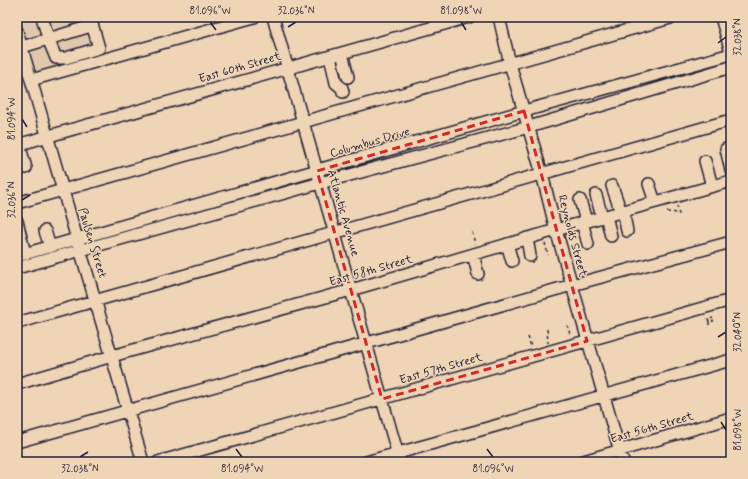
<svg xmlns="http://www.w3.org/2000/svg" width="748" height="479" viewBox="0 0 748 479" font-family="Mynerve,sans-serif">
	<rect width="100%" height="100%" fill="#efd5b6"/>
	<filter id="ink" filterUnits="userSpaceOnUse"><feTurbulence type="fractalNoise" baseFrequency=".025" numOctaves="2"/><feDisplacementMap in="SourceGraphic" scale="8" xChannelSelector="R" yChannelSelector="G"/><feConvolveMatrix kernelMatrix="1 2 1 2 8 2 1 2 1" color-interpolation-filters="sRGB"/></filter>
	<g filter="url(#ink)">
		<path fill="#e0c8ad" d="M19,17H98L108,58L37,77Z
			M17,41L28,80L17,83Z"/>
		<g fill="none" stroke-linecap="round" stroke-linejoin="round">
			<g stroke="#22223b" stroke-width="14">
				<path id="minor" d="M42,17L49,41L56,58H66L99,48L90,17
					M273,17L400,462
					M499,17L510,64L542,174L556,230L623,462
					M721,17L731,52
					M17,31L77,239L143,462
					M22,47L91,26
					M342,53L348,77
					M330,56L336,83L342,88L343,92
					M31,80L254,17
					M19,144L26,168
					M17,145L469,17
					M726,149L731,170
					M705,161L712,186
					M649,184L655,202
					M612,186L621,212
					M596,195L602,217
					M580,200L586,221
					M17,203L674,17
					M623,211L627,231
					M606,216L611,236
					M17,221L25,254
					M582,222L588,244
					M45,231L50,247
					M527,238L530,256
					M507,244L512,261
					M473,254L478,274
					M17,256L524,111L731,54
					M17,268L320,183L529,127L731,67
					M17,323L731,120
					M17,384L112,356L351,290L556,230L731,181
					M17,442L572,285L731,242
					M158,462L731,300
					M366,462L731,360
					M580,462L731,418"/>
			</g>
			<path stroke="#22223b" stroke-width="1.5" stroke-dasharray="3 3" stroke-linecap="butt" d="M677,206L679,215
				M667,212L679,213
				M472,232L475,244
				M545,243L548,255
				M726,310L729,320
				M709,322L708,319L713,318
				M567,325L571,336
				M709,325V322L714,321
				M547,329L548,343
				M528,337L531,347"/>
			<use href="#minor" stroke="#efd5b6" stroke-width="11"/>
		</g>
	</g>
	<path fill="none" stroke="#d62828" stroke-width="3" stroke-dasharray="8 5" stroke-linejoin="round" d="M524,111L587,341L382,399L317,171Z"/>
	<path fill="none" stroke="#22223b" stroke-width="1.5" d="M210,22L216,30M461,22L466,30M288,27L296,22M718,43L726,37M22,119L27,127M22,200L30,195M718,337L726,332M721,422L726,430M236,449L242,457M487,449L493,457M80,457L88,452"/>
	<g text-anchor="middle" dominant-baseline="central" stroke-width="3" stroke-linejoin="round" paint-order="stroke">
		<g font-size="12" fill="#22223b" stroke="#efd5b6">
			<text transform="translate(240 68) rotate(-16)">East 60th Street</text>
			<text transform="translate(370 143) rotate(-16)">Columbus Drive</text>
			<text transform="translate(343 213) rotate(74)">Atlantic Avenue</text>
			<text transform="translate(572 236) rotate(75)">Reynolds Street</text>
			<text transform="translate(92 243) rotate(73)">Paulsen Street</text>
			<text transform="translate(371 271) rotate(-16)">East 58th Street</text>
			<text transform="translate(441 369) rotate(-16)">East 57th Street</text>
			<text transform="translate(652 428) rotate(-16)">East 56th Street</text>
		</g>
	</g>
	<rect width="748" height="479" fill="none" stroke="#efd5b6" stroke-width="44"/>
	<rect x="22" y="22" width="704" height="435" fill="none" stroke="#22223b" stroke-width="1.5"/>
	<g font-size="10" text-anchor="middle" fill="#22223b">
		<text x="210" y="14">81.096°W</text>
		<text x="296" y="14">32.036°N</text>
		<text x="461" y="14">81.098°W</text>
		<text transform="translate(737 37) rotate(-90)" y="4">32.038°N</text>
		<text transform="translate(11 119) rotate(-90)" y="4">81.094°W</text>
		<text transform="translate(11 200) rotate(-90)" y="4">32.036°N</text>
		<text transform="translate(737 332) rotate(-90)" y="4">32.040°N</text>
		<text transform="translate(737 430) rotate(-90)" y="4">81.098°W</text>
		<text x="80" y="472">32.038°N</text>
		<text x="242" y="472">81.094°W</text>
		<text x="493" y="472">81.096°W</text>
	</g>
</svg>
